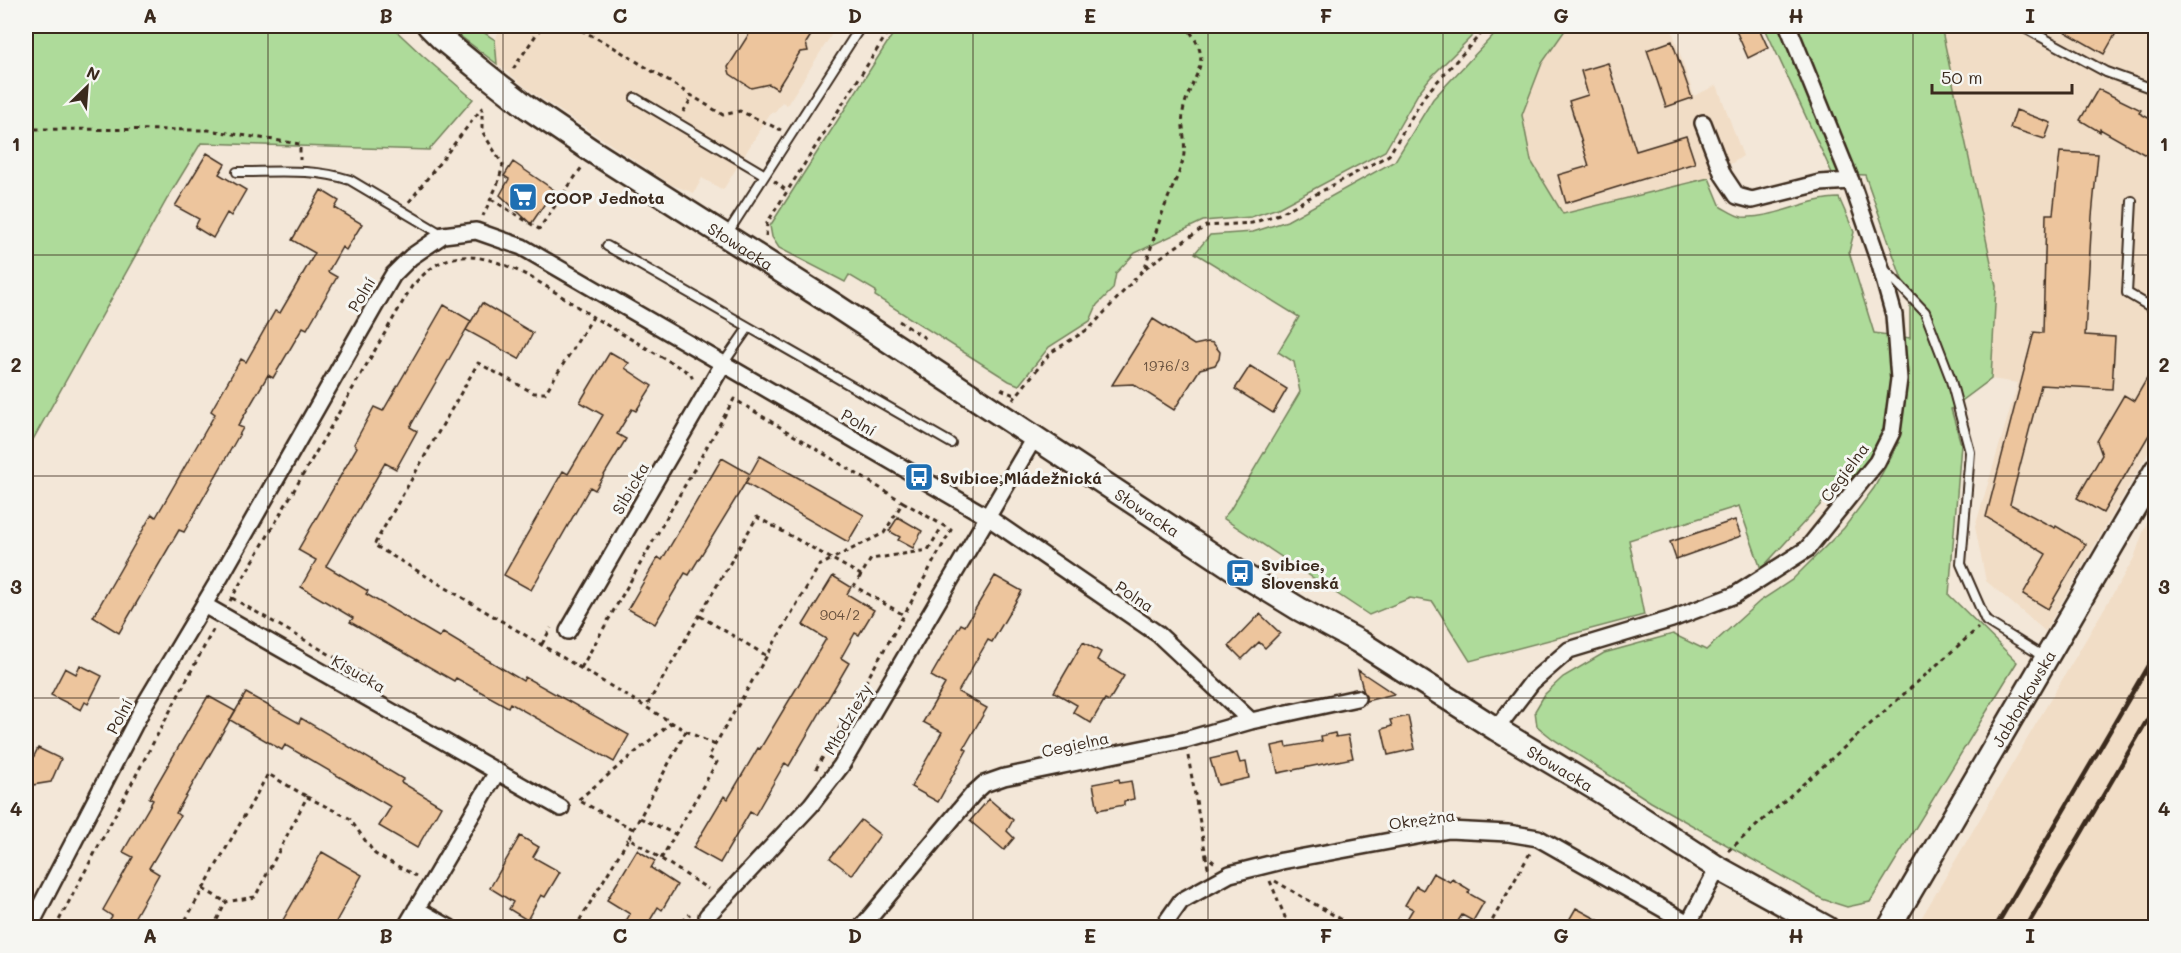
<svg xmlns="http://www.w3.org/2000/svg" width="2181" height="953" viewBox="0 0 2181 953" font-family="Mali,sans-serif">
	<rect width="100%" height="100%" fill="#f3e7d8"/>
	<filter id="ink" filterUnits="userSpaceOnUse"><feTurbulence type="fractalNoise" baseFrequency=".0167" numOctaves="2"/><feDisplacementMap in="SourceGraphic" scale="12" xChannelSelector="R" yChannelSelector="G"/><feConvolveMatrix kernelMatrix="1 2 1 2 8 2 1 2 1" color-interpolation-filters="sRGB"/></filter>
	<g filter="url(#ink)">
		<path fill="#f1ddc6" d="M501,26H837L787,105L782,102L774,113L771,112L723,190L702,178L694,193L672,185L533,93L497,64L495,40Z
			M1568,26L1672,30L1694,96L1717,85L1743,156L1709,178L1563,214L1531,161L1522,115L1542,63Z
			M1941,26H2155V441L2045,631L1986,581L1975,527L2018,383L1991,379L1996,286Z
			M2155,507V927H1916L2134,558L2147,521Z"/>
		<path fill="#aedb9a" stroke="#74825c" stroke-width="1.5" d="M26,26H391L423,56L473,99L429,150L201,143L167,199L26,452Z
			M447,26H474L495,40L497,64Z
			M898,26H1482L1430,78L1419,92L1385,151L1278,208L1251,217L1203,221L1135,253L1116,273L1113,289L1097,305L1090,321L1049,347L1019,385L1009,381L875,296L876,291L849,275L845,282L779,248L772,237L770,226Z
			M1502,26H1568L1542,63L1522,115L1531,161L1563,214L1709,178L1721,207C1727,210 1735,216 1742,217C1776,219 1806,198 1839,198L1854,232L1849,252L1874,333L1910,338V302L1865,175L1832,173L1764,26H1941L1996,286L1991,379L1951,409L1961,444L1949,595L2017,662L1870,902L1847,907L1822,899L1651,802L1553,739L1537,726L1535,711L1545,694L1563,677L1604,653L1673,634L1706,650L1760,601L1792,580L1844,528L1874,488L1899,442L1832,492L1761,569L1739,506L1629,540L1644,615L1470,661L1433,602L1410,598L1369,615L1223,518L1230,510L1300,392L1294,362L1278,352L1299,317L1195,253L1210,235L1253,232L1287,221L1395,161L1433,99Z"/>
		<path fill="#edc59d" stroke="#3b2a1e" stroke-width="1.5" d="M754,26H817L806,43L808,51L800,52L777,89L769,84L751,88L730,74L728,67Z
			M1734,26H1758L1768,48L1748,58Z
			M2055,26H2120L2104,54Z
			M1672,41L1692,98L1666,107L1647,50Z
			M1608,63L1636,151L1686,136L1695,163L1566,203L1558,175L1589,166L1569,101L1588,95L1581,71Z
			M2098,89L2141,110L2139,113L2156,122V161L2100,129V132L2080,120Z
			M2016,110L2051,123L2045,139L2010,128Z
			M2060,152L2098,154L2092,216L2085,335L2115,337L2112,389L2041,385L2010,504L2045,523L2055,528L2056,526L2086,544L2048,609L2023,594L2046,554L1986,517L2034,332L2043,333L2046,214H2053Z
			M207,153L225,164L219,174L246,190L231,216L227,213L213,238L195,227L199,219L175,206Z
			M513,162L554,190L531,224L500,195L509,179L504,176Z
			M321,190L339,201L335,208L362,224L346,250L342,247L328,272L337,277L307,329L303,327L273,378L268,375L238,426L243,428L184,532L179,530L119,633L93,617L152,514L156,517L215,414L211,411L241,359L246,362L275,311L280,313L315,253L292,240Z
			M482,303L533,333L519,359L466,330Z
			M444,305L471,321L410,427L417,431L396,469L385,463L326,566L368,591L366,594L439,637L443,633L523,681L525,677L629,735L614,762L510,703L508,707L456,678L454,681L350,622L353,618L301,587L316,560L298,550L357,447L354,444L374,407L383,411Z
			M1153,319L1194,345L1208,342L1213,343L1220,352L1219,359L1215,365L1200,369L1174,410L1133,384L1112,385Z
			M610,352L629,363L625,368L652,386L636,411L632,409L617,434L626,439L595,490L590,487L531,590L504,575L563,471L568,474L603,415L580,402Z
			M2156,363V423L2103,513L2077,498L2102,455L2097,441L2124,395L2134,401Z
			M1250,366L1287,389L1273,413L1235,389Z
			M760,456L864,515L848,542L745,483L749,477L689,575L685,573L655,624L628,609L658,557L662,560L722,458L750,474Z
			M898,517L922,531L913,548L898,540L900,537L889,531Z
			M1735,520L1741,536L1676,559L1670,542Z
			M833,576L851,587L847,594L874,610L859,635L855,633L841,658L849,663L789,766L785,763L755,815L750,812L720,863L693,848L724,796L728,799L758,748L760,749L826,639L803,625Z
			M995,576L1022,591L992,642L988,640L958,692L987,708L964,748L967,750L938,802L911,787L942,732L923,722L945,684L931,676L961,624L965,626Z
			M1260,614L1280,633L1265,648L1259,642L1242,659L1229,646Z
			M1083,642L1101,652L1097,660L1124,676L1109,701L1105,699L1091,723L1073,712L1077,705L1054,692Z
			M80,665L102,676L88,704L85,702L81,710L51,695L65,668L76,674Z
			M1358,670L1394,694L1366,701Z
			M246,693L299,723L301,718L403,779L401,782L441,806L417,848L379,826L391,807L285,745L282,750L230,720Z
			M208,696L235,711L176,813L180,816L149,868L159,874L129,927H105L112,916L103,910L133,857L123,852L153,800L149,798Z
			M1408,716L1415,749L1388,755L1382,729L1392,726L1390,720Z
			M1335,733L1336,737L1348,735L1353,758L1278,773L1272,746L1286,743L1287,747L1322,741L1321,736Z
			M38,748L61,759L51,782L26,786V757L32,760Z
			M1237,753L1240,763L1246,762L1249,778L1218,785L1210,759Z
			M1119,779L1120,783L1131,781L1134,799L1124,801V805L1098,810L1093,784Z
			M989,799L1013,820L1007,831L1014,838L1004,850L970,821Z
			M861,820L880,835L852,875L830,858Z
			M520,836L539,847L533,857L560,872L545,897L541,895L527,920L509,909L513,902L490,888Z
			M637,850L655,861L651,868L677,885L662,910L658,907L646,927H637L626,921L630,914L607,900Z
			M322,852L362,875L333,927H279Z
			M1433,873L1450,882L1452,879L1470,890L1468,893L1484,902L1473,921L1462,915L1454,927H1402L1413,909L1405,905L1416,886L1423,890Z
			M1576,908L1611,927H1565Z"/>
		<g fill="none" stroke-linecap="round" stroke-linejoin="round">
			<g stroke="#3b2a1e" stroke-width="12">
				<path id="lane" d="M2021,26L2106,72L2156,90
					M635,98L765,175
					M237,172C275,172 314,168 350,180L443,235
					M2132,201L2127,293L2156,310
					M727,234L861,26
					M607,246L951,443
					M1886,271L1925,312L1950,377L1970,452L1961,564L1986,621L2044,657
					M723,364L748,328"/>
			</g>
			<g stroke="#3b2a1e" stroke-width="20">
				<path id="street" d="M1703,123L1723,175L1737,196L1752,200L1820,183L1851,181
					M204,605L561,808
					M568,631L723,364
					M1496,729L1532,682L1569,650L1672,619L1735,595L1807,549L1877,462L1892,432L1899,379L1894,315L1880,265L1851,181L1788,26
					M416,909L450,928
					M707,916L811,805L841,766L1034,438
					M29,928L146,702L221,576L377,302L393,275L411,257L443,235L476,231L522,247L986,516L1158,634L1251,721
					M405,928L497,772
					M861,928L973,794L984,784L1004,777L1185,740L1251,721L1357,698
					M1162,928L1181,901L1230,874L1282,861L1449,830L1508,833L1538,838L1688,923
					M1686,928L1718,868"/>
			</g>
			<g stroke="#3b2a1e" stroke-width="27">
				<g id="secondary">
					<path d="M429,26L442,39L480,70"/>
					<path id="s1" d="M527,107L592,151L836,306L1240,573L1299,609L1358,641L1496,729L1603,793L1718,868L1827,928"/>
					<path id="s2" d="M1889,928L2156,470"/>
				</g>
			</g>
			<path stroke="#3b2a1e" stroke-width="3" stroke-dasharray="4.5 4.5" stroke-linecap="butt" d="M573,26L610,45L723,115L740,111L781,130
				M513,69L542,26
				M683,112L693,96
				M26,129L208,130L300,144V160
				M774,181L787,191
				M491,199L539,229L582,167
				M409,202L482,108V131L503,165L498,183L483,216
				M766,236L767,223L892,26
				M1145,267C1152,245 1158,223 1167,201C1172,187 1183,168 1184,153C1186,138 1180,122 1184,107C1194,70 1215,63 1186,26
				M899,321L928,340
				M1001,389L1016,396
				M1013,400L1050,353L1090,328L1145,268L1206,226L1252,223L1279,214L1389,155L1425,95L1488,26
				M903,502L951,530L904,615
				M232,598L367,676
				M230,601L412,286C423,275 434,263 450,259C496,246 555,293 593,317
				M700,616L767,656
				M542,644L551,628
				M581,668L734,399L903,502L884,533L832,559L757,517L646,707
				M686,731L715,745
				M1188,756L1206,856
				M816,769L904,615L854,586L861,575
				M640,818L675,834
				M633,829L578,800L672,722
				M629,838L686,731L374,545L478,363L534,393H545L593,317L691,374L693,381
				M1728,851L1978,628
				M661,859L717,762L708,757L819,566L832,559L861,575L871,559L928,550L943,525
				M1208,868L1206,856L1215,863
				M1270,881L1285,917L1279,928
				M1275,881L1356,928
				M203,889L226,902
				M184,923L192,928
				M55,928L213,630
				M181,928L268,774L306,796
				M213,928L226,902L255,897L307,797L349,818L375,854L416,876
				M575,928L629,838L708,889
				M676,928L690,914
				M1057,928L1062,922L1071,928
				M1488,928L1530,853"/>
			<use href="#lane" stroke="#f6f6f2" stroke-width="8"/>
			<use href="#street" stroke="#f6f6f2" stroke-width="15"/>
			<use href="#secondary" stroke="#f6f6f2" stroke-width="22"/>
			<path stroke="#3b2a1e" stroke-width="4.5" d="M1995,928L2156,652
				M2026,928L2156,705"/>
			<g stroke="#3b2a1e" stroke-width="27" stroke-linecap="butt">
				<path id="secondary-bridge" d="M480,70L527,107"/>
			</g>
			<use href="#secondary-bridge" stroke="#f6f6f2" stroke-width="22"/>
		</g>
	</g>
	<path fill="none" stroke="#3b2a1e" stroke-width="1.5" stroke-opacity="0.55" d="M268,26V928M503,26V928M738,26V928M973,26V928M1208,26V928M1443,26V928M1678,26V928M1913,26V928M26,255H2156M26,476H2156M26,698H2156"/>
	<defs>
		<g id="supermarket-square" transform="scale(1.5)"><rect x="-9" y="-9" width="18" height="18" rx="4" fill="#1f6fb2" stroke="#f6f6f2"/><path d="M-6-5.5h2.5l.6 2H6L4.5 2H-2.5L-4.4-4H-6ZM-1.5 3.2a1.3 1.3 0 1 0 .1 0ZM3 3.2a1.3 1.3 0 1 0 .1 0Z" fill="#fff"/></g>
		<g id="bus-square" transform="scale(1.5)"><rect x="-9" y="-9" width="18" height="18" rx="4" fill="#1f6fb2" stroke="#f6f6f2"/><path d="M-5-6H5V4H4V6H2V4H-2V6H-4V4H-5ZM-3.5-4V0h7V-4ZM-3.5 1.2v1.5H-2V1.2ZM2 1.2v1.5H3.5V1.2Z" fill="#fff"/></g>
	</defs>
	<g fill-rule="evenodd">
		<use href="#supermarket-square" x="523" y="197"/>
		<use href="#bus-square" x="919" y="477"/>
		<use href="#bus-square" x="1240" y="573"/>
	</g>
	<g text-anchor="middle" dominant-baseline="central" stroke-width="6" stroke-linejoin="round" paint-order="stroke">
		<g font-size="14" fill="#68513e">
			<text x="1166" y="365">1976/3</text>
			<text x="840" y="614">904/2</text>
		</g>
		<g font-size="16" font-weight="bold" fill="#3b2a1e" stroke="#f6f6f2" text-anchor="start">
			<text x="544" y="197">COOP Jednota</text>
			<text x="940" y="477">Svibice,Mládežnická</text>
			<text x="1261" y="564">Svibice,<tspan x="1261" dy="18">Slovenská</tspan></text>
		</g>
		<g font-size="16" fill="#3b2a1e" stroke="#f6f6f2">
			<text stroke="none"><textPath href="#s1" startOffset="255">Słowacka</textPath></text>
			<text transform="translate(361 294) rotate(-59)">Polní</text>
			<text transform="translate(859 422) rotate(30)">Polní</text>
			<text transform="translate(1844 472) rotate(-53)">Cegielna</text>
			<text transform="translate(630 488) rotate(-60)">Sibicka</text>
			<text stroke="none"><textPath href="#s1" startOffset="741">Słowacka</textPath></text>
			<text transform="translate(1135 596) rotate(34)">Polna</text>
			<text transform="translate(359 673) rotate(30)">Kisucka</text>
			<text stroke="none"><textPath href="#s2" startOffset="266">Jabłonkowska</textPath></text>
			<text transform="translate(119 716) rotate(-62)">Polní</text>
			<text transform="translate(847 719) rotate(-60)">Młodzieży</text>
			<text transform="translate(1075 744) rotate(-12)">Cegielna</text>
			<text stroke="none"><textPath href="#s1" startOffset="1227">Słowacka</textPath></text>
			<text transform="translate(1422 819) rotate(-8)">Okrężna</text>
		</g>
	</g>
	<rect width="2181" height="953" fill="none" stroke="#f6f6f2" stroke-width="66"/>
	<g transform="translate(87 87) rotate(25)" stroke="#f6f6f2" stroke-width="4.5" paint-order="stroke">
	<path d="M0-4.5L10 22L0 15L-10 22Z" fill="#3b2a1e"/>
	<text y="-9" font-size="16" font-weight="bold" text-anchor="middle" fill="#3b2a1e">N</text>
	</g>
	<path d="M1932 84v9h140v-9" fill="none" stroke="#3b2a1e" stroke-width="3"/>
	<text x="1941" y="84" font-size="18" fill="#3b2a1e" stroke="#f6f6f2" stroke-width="4.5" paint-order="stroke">50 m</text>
	<rect x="33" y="33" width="2115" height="887" fill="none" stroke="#3b2a1e" stroke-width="2"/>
	<g font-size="20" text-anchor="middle" font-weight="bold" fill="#3b2a1e">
		<text x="150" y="23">A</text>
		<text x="386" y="23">B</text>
		<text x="620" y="23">C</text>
		<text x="855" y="23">D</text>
		<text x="1090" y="23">E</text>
		<text x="1326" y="23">F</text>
		<text x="1561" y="23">G</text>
		<text x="1796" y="23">H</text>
		<text x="2030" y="23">I</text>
		<text x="16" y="151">1</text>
		<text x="2164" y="151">1</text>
		<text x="16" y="372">2</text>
		<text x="2164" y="372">2</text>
		<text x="16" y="594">3</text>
		<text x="2164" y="594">3</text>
		<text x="16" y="816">4</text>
		<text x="2164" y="816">4</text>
		<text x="150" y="943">A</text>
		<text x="386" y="943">B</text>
		<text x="620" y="943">C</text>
		<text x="855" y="943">D</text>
		<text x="1090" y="943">E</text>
		<text x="1326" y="943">F</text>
		<text x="1561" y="943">G</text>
		<text x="1796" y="943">H</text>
		<text x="2030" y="943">I</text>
	</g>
</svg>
